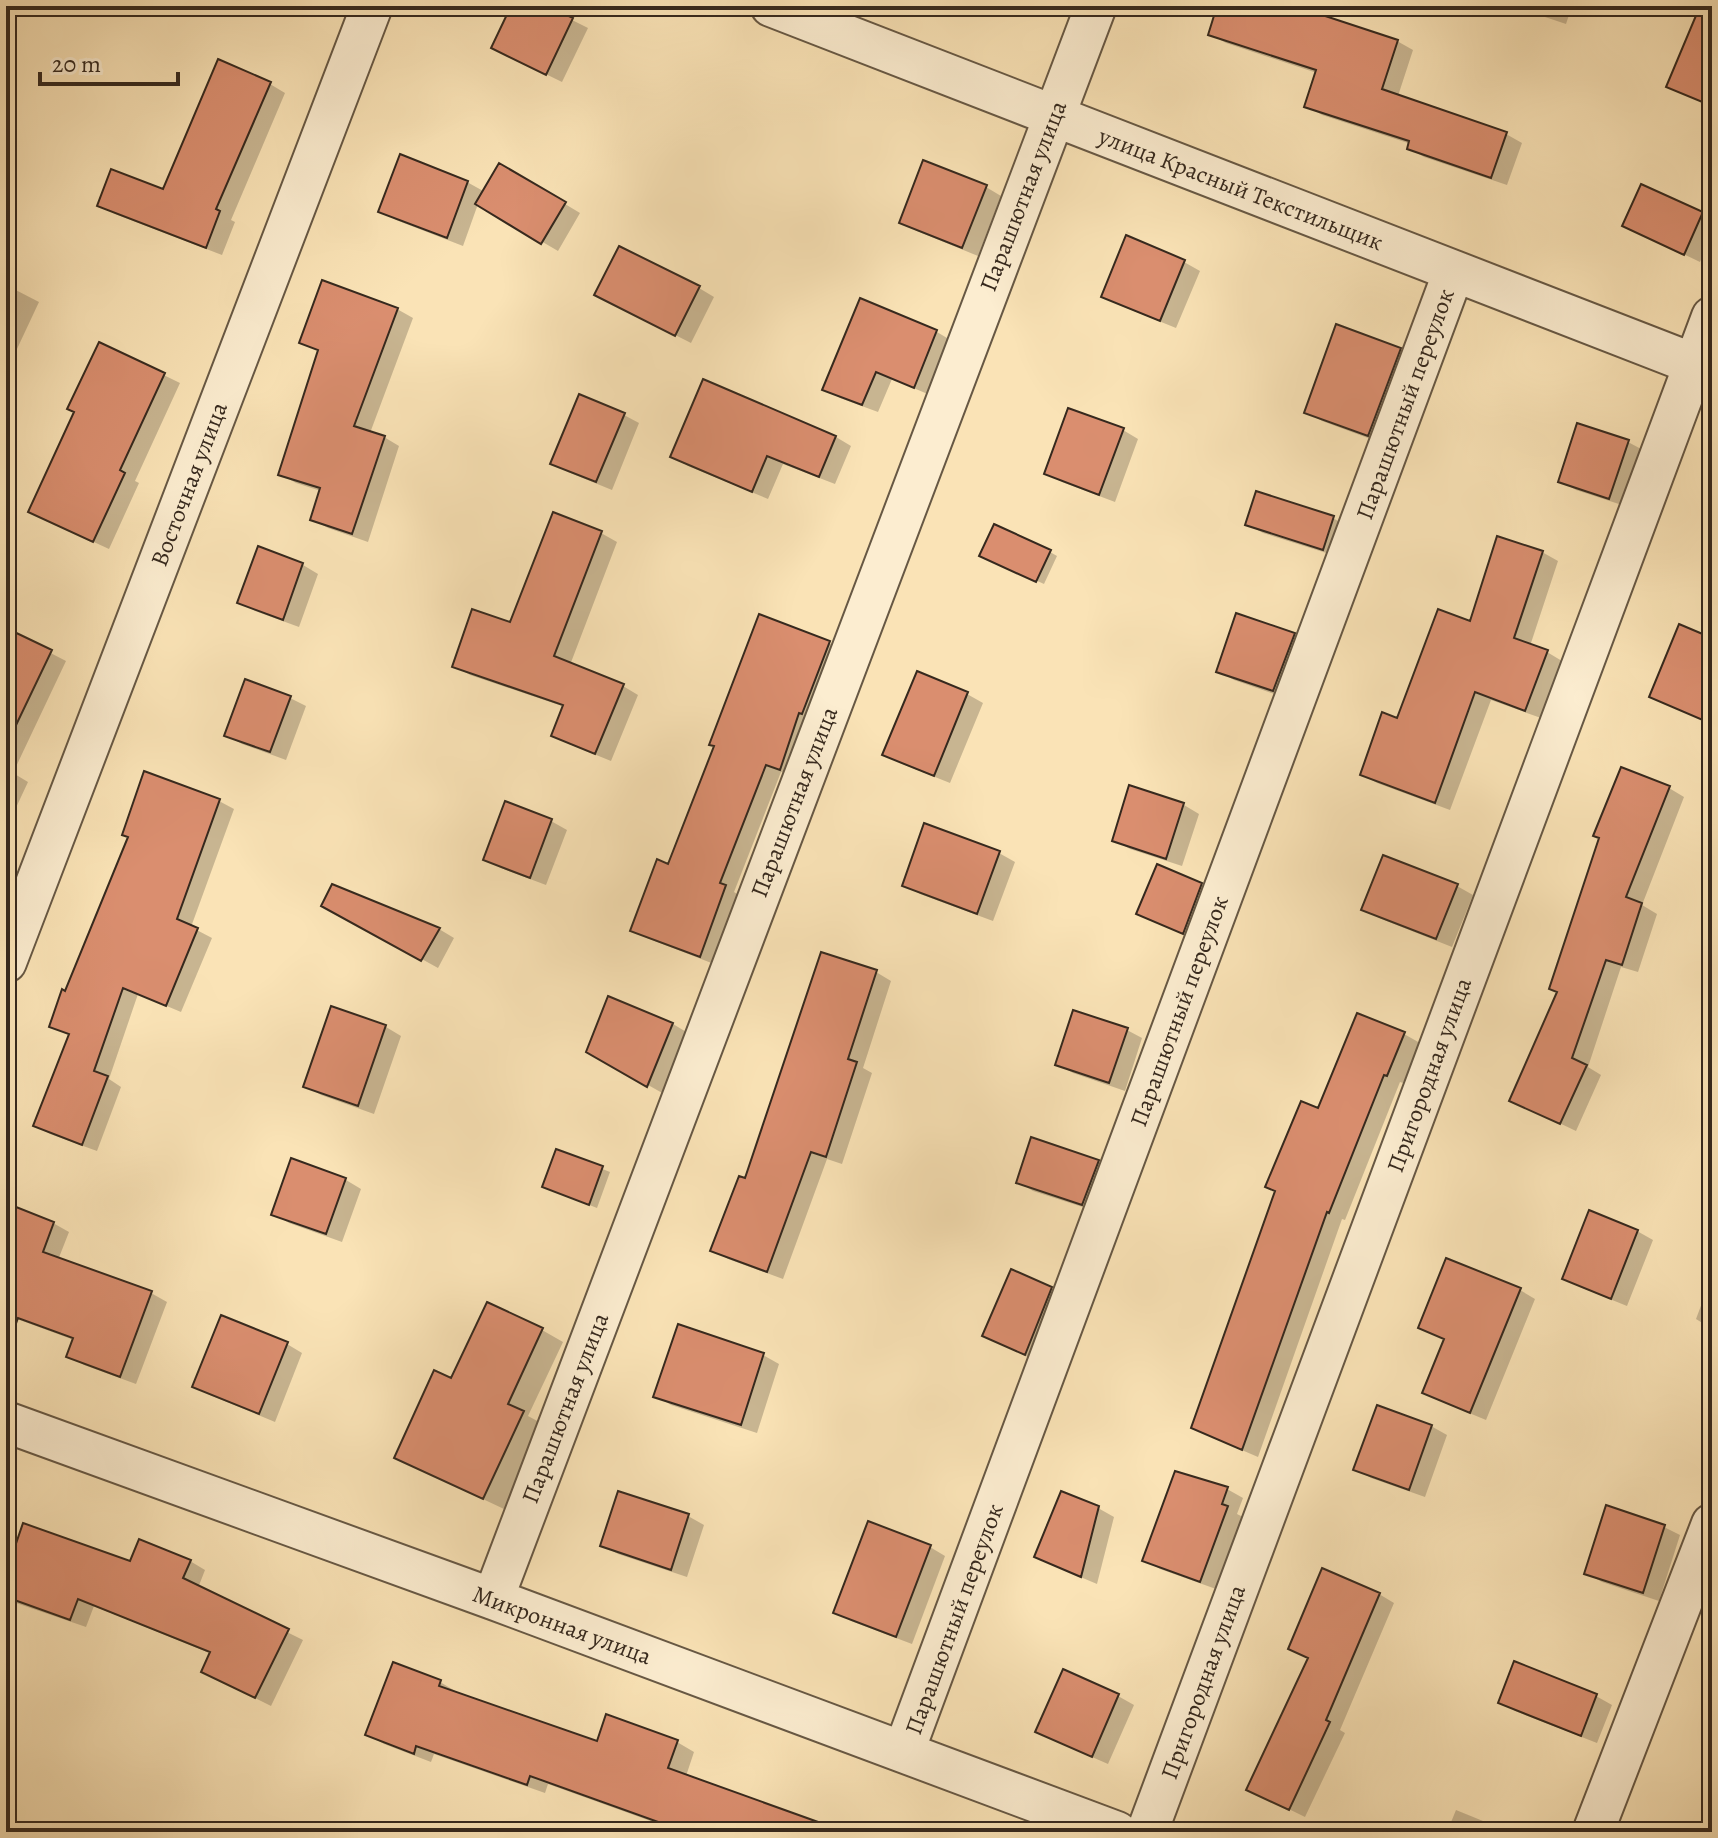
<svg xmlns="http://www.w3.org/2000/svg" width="1718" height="1838" viewBox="0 0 1718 1838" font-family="Alegreya,serif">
	<rect width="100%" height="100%" fill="#fae3b6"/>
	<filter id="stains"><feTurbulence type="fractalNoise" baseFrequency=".0025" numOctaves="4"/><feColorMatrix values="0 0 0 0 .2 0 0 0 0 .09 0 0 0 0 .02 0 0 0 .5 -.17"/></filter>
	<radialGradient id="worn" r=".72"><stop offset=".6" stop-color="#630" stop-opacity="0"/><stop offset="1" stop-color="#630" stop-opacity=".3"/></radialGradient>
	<path fill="#0003" d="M513,6H544L588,28L562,82L509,56Z
		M1027,6H1056L1052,15Z
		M1219,6H1307L1306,12L1397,41L1413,50L1398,96L1506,134L1522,143L1507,185L1424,157L1409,148L1411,144L1322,115L1307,106L1317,73L1226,43L1210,34Z
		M1512,6H1572L1566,24Z
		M270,84L285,93L231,220L235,222L222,255L115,214L99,205L164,192Z
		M500,165L580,213L558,251L478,204L463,246L396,220L381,211L467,182L485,192Z
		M986,187L1001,196L978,256L917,231L902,222Z
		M1642,187L1712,219V236L1700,262L1625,226Z
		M1184,262L1200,271L1176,328L1119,305L1103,296Z
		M6,285L39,302L9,366L6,365Z
		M699,288L714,297L691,343L612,303Z
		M861,301L937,332L952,341L930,395L892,379L878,412L840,398L825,389Z
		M397,309L413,318L370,433L384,437L399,446L368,542L328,528L312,519L321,491L296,483L280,474L320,352L301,342Z
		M100,344L180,383L135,481L139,483L109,549L46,520L76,412Z
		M1400,350L1415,359L1384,444L1322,421L1307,412Z
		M704,381L836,437L851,446L835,484L783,464L768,499L688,466L673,457Z
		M624,415L639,423L612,490L568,472L553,463Z
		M1123,430L1138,439L1115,502L1062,482L1046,473Z
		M1628,442L1643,450L1625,506L1576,490L1560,481Z
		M554,514L601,533L617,542L570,665L623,686L638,695L611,761L569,744L554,735L565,707L470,675L455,666L511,624Z
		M1333,518L1348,527L1339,557L1263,533L1247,524Z
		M259,548L303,565L318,574L299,627L255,611L239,602Z
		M1050,552L1057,556L1044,584L989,559Z
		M1542,552L1558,561L1530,646L1547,652L1562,661L1541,718L1491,700L1450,810L1377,783L1362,774L1398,720L1471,624Z
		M6,630L66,661L13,773L28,782L6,829Z
		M1294,635L1310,643L1289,699L1234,680L1219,671Z
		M829,643L843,651L794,777L781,772L734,892L740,896L714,964L647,938L632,930L670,866Z
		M918,674L967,694L983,703L950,783L900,763L885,754Z
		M290,698L306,706L286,760L242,744L226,735Z
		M1131,788L1184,805L1199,814L1182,866L1130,849L1114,840Z
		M1669,788L1684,797L1642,905L1657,914L1638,972L1621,967L1588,1067L1601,1075L1576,1131L1511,1100Z
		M219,801L234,809L191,927L212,938L181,1012L138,994L109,1079L121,1087L97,1151L50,1134L35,1126L70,1036L51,1026L66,993Z
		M551,821L567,830L546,885L501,868L485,859Z
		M999,853L1015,862L993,921L920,894L904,885Z
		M1201,884L1217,893L1199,941L1154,922L1139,913Z
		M1457,886L1473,895L1452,947L1379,918L1364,909Z
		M324,905L439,929L454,938L438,968Z
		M876,972L891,981L863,1068L872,1073L842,1164L827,1159L783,1279L728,1259L713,1250L746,1180Z
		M609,999L673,1024L688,1033L664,1094L588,1051Z
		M333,1008L386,1027L401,1036L374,1114L321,1095L306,1086Z
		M1358,1015L1404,1034L1420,1043L1403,1083L1400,1082L1345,1220L1342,1219L1258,1457L1209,1436L1319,1111Z
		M1127,1030L1142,1038L1125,1091L1073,1073L1057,1064Z
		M1712,1144V1167L1705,1163Z
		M557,1151L610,1172L597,1208L544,1187Z
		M292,1161L346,1180L361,1189L342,1242L289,1223L274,1214Z
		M1098,1162L1114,1171L1098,1212L1033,1191L1018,1182Z
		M6,1206L53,1223L69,1232L58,1260L151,1293L167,1302L136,1384L84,1365L69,1356L74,1340L6,1315Z
		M1590,1213L1637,1231L1653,1240L1627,1306L1580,1287L1564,1278Z
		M1712,1276V1329L1696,1319Z
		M1051,1289L1067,1298L1041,1363L1000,1344L984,1335Z
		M1520,1290L1535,1299L1486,1420L1440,1401L1424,1392L1445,1340L1421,1327Z
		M488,1305L542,1330L563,1342L528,1416L543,1424L504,1509L417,1468L396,1457L452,1380Z
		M679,1327L763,1355L779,1364L757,1433L671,1405L656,1396Z
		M287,1344L302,1353L275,1422L210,1395L195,1386Z
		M1431,1426L1447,1435L1425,1497L1371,1478L1356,1469Z
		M1176,1474L1227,1489L1243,1498L1237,1514L1243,1517L1216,1589L1160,1569L1145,1560Z
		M1098,1508L1114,1517L1097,1584L1052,1565L1037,1556Z
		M688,1516L704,1525L687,1577L618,1554L602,1545Z
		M1664,1527L1680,1535L1659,1601L1602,1582L1586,1573Z
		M930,1547L945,1556L912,1644L851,1621L836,1612Z
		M190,1561L205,1570L198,1588L303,1640L271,1706L219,1680L212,1654L94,1606L86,1627L16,1603L6,1597V1579L131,1564Z
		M1379,1594L1394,1603L1340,1730L1345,1733L1305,1817L1248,1789L1310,1659L1290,1648Z
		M440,1682L457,1692L456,1694L598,1744L608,1717L677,1742L694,1752L686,1776L801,1821L836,1832H681L548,1784L545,1793L434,1754L431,1762L384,1744L367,1734Z
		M1118,1696L1134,1705L1108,1764L1053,1740L1038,1731Z
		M1596,1696L1612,1705L1597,1743L1515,1711L1500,1702Z
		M1456,1810L1510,1832H1447Z"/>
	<path fill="#da8e6f" stroke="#36291e" stroke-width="2" d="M511,6H548L573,18L546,75L491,48Z
		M1217,6H1295L1398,40L1382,89L1507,132L1491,178L1407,149L1409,141L1304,107L1316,70L1208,35Z
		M1700,6H1712V106L1666,87Z
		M218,59L271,82L216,209L220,211L206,248L97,206L111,169L163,189Z
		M400,154L468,181L447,238L378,212Z
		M923,160L987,185L962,248L899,223Z
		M499,163L566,202L541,244L475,204Z
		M1641,184L1703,212L1684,255L1622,226Z
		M1126,235L1185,260L1160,321L1101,297Z
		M619,246L700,286L675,336L594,295Z
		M322,280L398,308L354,426L385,436L352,534L310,520L320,488L278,475L318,350L299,343Z
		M860,298L937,330L914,388L876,372L862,405L822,390Z
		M1336,324L1401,348L1368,436L1304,413Z
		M99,342L165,373L120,470L125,473L93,542L28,512L74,412L67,409Z
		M703,379L836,436L819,477L767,456L752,492L670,457Z
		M579,394L625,413L596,482L550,464Z
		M1068,408L1124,428L1099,495L1044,474Z
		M1577,423L1629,440L1609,499L1558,482Z
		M1256,491L1334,516L1323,550L1245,525Z
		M553,512L602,531L554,656L624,684L595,754L551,736L563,705L452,667L472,609L510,622Z
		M994,524L1051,550L1036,582L979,556Z
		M1497,536L1543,551L1514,638L1548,650L1525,711L1475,692L1435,803L1360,775L1382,712L1397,718L1438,609L1470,621Z
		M258,546L303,563L283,620L237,603Z
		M1236,613L1295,633L1273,691L1216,672Z
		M759,614L830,641L802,714L799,713L780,770L766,765L720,883L726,885L700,957L630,931L657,859L668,864L714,746L709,745Z
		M1679,624L1712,638V724L1649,697Z
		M6,628L52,650L6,746Z
		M917,671L968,692L934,776L882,755Z
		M245,679L291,696L270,752L224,736Z
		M1621,767L1670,786L1626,897L1642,903L1622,965L1606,960L1572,1058L1587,1065L1560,1124L1509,1101L1557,992L1549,989L1599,838L1593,836Z
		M144,771L220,799L177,919L198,928L166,1006L123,988L94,1071L108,1076L82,1145L33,1126L69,1034L49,1027L62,989L65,991L128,837L122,835Z
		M1129,785L1184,803L1166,859L1112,841Z
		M505,801L552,819L530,878L483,860Z
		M924,823L1000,851L977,914L902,886Z
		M1383,855L1458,884L1436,939L1361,910Z
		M1157,864L1202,883L1183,934L1136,914Z
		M332,884L440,928L421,961L321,906Z
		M821,952L877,970L848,1059L857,1062L826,1157L811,1152L767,1272L710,1251L739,1176L745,1178Z
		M608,996L673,1023L647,1087L586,1052Z
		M331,1006L386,1025L358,1106L303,1087Z
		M1073,1010L1128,1028L1109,1083L1055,1065Z
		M1357,1013L1405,1032L1387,1076L1384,1075L1329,1213L1327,1212L1242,1450L1191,1428L1275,1191L1265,1187L1301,1101L1318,1108Z
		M1031,1137L1099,1160L1082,1205L1016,1183Z
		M556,1149L603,1166L589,1205L542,1187Z
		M291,1158L346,1178L326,1234L271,1215Z
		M6,1203L54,1222L43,1252L152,1291L120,1377L66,1357L73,1338L18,1318L10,1340L6,1339Z
		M1589,1210L1638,1230L1611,1299L1562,1279Z
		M1446,1258L1521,1288L1470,1413L1422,1393L1444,1339L1418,1328Z
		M1011,1269L1052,1287L1025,1355L982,1336Z
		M487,1302L543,1328L508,1404L524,1411L483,1499L394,1458L434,1370L451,1378Z
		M221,1315L288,1342L259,1414L192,1387Z
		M678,1324L764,1353L741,1425L653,1397Z
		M1377,1405L1432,1425L1409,1490L1353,1470Z
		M1175,1471L1228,1487L1222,1504L1228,1506L1200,1582L1142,1561Z
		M618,1491L689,1514L671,1570L600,1546Z
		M1061,1491L1099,1506L1081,1577L1034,1557Z
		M1606,1505L1665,1525L1643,1593L1584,1574Z
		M868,1521L931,1545L896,1637L833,1613Z
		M23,1523L130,1561L139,1539L191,1560L183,1578L289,1629L255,1698L201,1672L210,1652L78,1599L70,1620L6,1597V1573Z
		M1322,1568L1380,1593L1326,1720L1330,1722L1289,1810L1246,1790L1308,1658L1288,1649Z
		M1514,1661L1597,1694L1581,1736L1498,1703Z
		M393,1662L441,1680L439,1686L597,1741L606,1714L678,1740L668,1768L832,1827L831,1832H686L530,1776L527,1785L416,1746L414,1754L365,1735Z
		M1063,1669L1119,1694L1092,1757L1035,1732Z"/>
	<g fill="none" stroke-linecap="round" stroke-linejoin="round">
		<g stroke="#675844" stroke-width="44">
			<path id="minor" d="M771,6L1712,371
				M6,962L372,6
				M6,1422L493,1599L1117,1832
				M493,1599L1096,6
				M904,1751L1454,271
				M1147,1832L1712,317
				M1593,1832L1712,1524"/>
		</g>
		<use href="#minor" stroke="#fcedd0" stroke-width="40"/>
	</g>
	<g text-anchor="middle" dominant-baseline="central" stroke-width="7" stroke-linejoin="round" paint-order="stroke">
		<g font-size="24" fill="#36291e" stroke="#fcedd0">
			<text transform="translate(1241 189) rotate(21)">улица Красный Текстильщик</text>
			<text transform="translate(1023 196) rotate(-69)">Парашютная улица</text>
			<text transform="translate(1405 404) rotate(-70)">Парашютный переулок</text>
			<text transform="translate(189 484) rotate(-69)">Восточная улица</text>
			<text transform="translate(794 802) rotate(-69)">Парашютная улица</text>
			<text transform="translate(1179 1011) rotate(-70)">Парашютный переулок</text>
			<text transform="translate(1429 1075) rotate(-70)">Пригородная улица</text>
			<text transform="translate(565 1408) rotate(-69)">Парашютная улица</text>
			<text transform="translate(954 1619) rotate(-70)">Парашютный переулок</text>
			<text transform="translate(562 1625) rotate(20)">Микронная улица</text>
			<text transform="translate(1203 1682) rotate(-70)">Пригородная улица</text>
		</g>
	</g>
	<rect width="1718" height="1838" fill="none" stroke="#fae3b6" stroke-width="32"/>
	<rect x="8" y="8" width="1702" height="1822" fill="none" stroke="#36291e" stroke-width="4"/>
	<rect x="16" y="16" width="1686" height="1806" fill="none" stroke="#36291e" stroke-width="2"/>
	<path d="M40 72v12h138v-12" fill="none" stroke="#36291e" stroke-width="4"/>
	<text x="52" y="72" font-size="24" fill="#36291e" stroke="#fcedd0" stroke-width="6" paint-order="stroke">20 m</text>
	<rect width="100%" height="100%" filter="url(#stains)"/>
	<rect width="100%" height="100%" fill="url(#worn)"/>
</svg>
